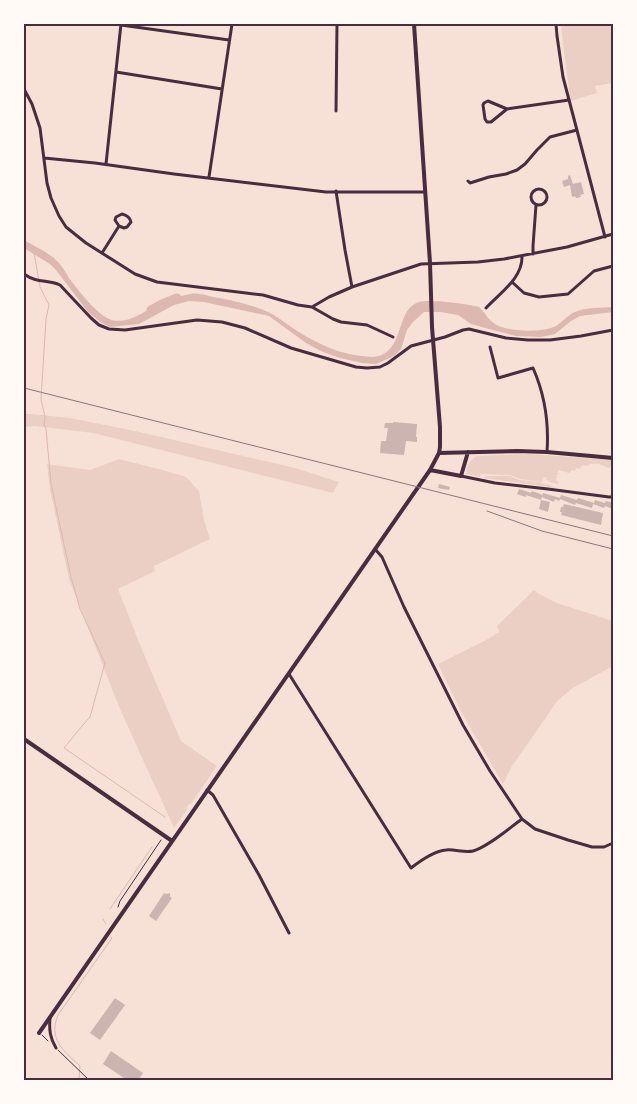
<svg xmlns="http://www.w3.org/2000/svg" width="637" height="1104" viewBox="0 0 637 1104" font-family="'IBM Plex Sans',sans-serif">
	<rect width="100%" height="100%" fill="#f7e1d7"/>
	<path fill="#ebcfc5" d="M561,24H613V83L595,86L597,93L570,101C568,75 563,50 561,24Z
		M24,414H32L70,418L135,431L295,468L339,482L333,493L93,433L35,426L24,427Z
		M530,454L613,460V464L611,463L612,466H611L609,468C599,464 594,461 586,466L583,465L582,467L580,466L581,469L576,468L575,471L572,470L569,473L559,470L557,473L559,474V475L557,474L556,476L558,477L556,478L557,481L559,482L558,484L551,483V482L546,480L547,478L544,477L542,482L520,479L510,475L481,474L480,477L466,474C467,466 469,460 477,456Z
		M119,459L163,470L186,477L199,491L204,520L210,539L154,566L155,571L118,589L143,652L181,741L217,766L191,804H189L187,807V810L174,828L119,707L69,579L50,489L47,464L90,470Z
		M486,476H510L519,480L539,482L547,485V484L557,488L484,478Z
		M534,590L539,594L557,603L613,621V666L573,688L558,700L512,766L503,784L461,712L438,664L488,639L499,632L497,626Z"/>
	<path fill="#dcb8b0" d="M24,240C34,246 50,253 58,262C63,267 66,273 69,278C78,290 98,316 112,320C128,324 141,313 154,307C166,302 178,296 190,294C195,293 203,294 209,296C229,300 252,304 270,313C280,318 289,326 299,332C318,344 339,354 362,356C365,356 370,357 373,357C406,354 394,310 419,302C430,299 467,304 479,307C485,312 488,320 495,324C507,332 543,333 556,326C563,322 567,315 575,312C586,307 601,308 613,307V312L580,316L571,321L555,334L541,337L516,336L489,329L471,324L458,315L440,312H424L413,322L407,330L401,349L394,356L376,364L362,363L340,358L323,352L306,343L269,316L204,302L189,301L174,305L139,324L110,327L100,322L88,312L56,270L50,264L24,248Z"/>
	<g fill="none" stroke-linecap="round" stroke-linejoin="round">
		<path stroke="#dcb8b0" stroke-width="1" d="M34,253L40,287L49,305L46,319L41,399L45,417L44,425L46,429L51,484L71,577L80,609L105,663L90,717L82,726L64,748L165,817
			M110,909L152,847
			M103,919L106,924
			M79,1080L80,1066C63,1050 48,1039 58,1015L112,938L111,937"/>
		<path stroke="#dcb8b0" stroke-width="9" d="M151,310L162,304L177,298"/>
	</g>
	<path fill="#ccb4b1" d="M570,175L573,184L581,182L584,194L580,195L581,197L576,198L575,196L572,197L570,185L564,187L562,181L568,179V176Z
		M393,422L417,424L416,437H417V442L406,441L404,455L380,453L381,441H386L388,428H384L385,423H393Z
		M439,484L450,487L449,490L438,488Z
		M519,489L531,493L532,491L543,495V493L560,498L561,495L577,500L578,498L594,503L595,500L605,503L606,501L613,503V509L605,506L604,508L593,504L592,508L576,503L575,505L560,499L559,501L555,499L554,502L542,497L541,500L526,495V497L517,494Z
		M541,500L550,502L548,512L539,509Z
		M564,504L603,513L601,525L561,515L562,512H560L561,507H563Z
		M164,893L166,894L170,893V897L172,898L156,921L149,916Z
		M115,998L125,1005L100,1040L90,1033Z
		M111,1051L143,1073L138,1080H127L103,1064Z"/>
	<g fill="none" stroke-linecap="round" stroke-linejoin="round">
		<path stroke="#4a2c40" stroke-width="1" d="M118,907L120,901L161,840
			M42,1035L48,1041
			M58,1050L89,1080"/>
		<path stroke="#4a2c40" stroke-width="3" d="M556,24L557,36L563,77L605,237
			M121,25L229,40
			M116,72L222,89
			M24,89L32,104L40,128L47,183L51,198L59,216L66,227L86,243L135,274L157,282L263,295L298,305L312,307L329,297L352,287L421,264L478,262L504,259L567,247L613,234
			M507,109L491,122H487L485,119L483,105L484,103L488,101L507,109L569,100
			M336,111L337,24
			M44,158L95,163L174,174L326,192H424
			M106,164L121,24
			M209,177L232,24
			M468,181L470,183L489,177L506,174L517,170L525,164L537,150L550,137L577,130
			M531 197a8 8 0 1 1 16 0a8 8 0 1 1-16 0Z
			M336,191L345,250L352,287
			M102,253L119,226L115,220L116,217L122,214C126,215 130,217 131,222L127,227L124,228L119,226
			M533,254V246L536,205
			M24,274C38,284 47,279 60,285L91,318L99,325L109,329L125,330L197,320L222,322L245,328L291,348L356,367L367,368L380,367L388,363L411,346L445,337L463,330L469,329L506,338L528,340H550L581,336L613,330
			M512,282L524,293L539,297L568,294L594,271L613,266
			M312,307L333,319L341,322L367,325L393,337
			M486,308C500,293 523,278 522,256
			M490,347L498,378L533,368C545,395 549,423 547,452
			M461,476L495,483L548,489L609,497H613
			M375,549L382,557L404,607L463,725L490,771L522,819L535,829L568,840L592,847H604L613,843
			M289,674L411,868C420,861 434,851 446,850C455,849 464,853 473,851C489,846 508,829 522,819
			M207,790L213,795L259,875L289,933
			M50,1018C49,1030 50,1038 56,1048"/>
		<path stroke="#4a2c40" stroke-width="4" d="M439,453L517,451L547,452L613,458
			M430,470L461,476L468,452
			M24,739L172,841
			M39,1033L430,470L439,453L440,447V427L432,327L430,263L414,24"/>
		<path stroke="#8f747c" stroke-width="1" d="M24,388L613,536
			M487,511L542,531L613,549"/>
	</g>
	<rect width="637" height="1104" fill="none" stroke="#fffaf5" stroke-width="50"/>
	<rect x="25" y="25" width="587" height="1054" fill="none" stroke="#4a2c40" stroke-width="2"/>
</svg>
